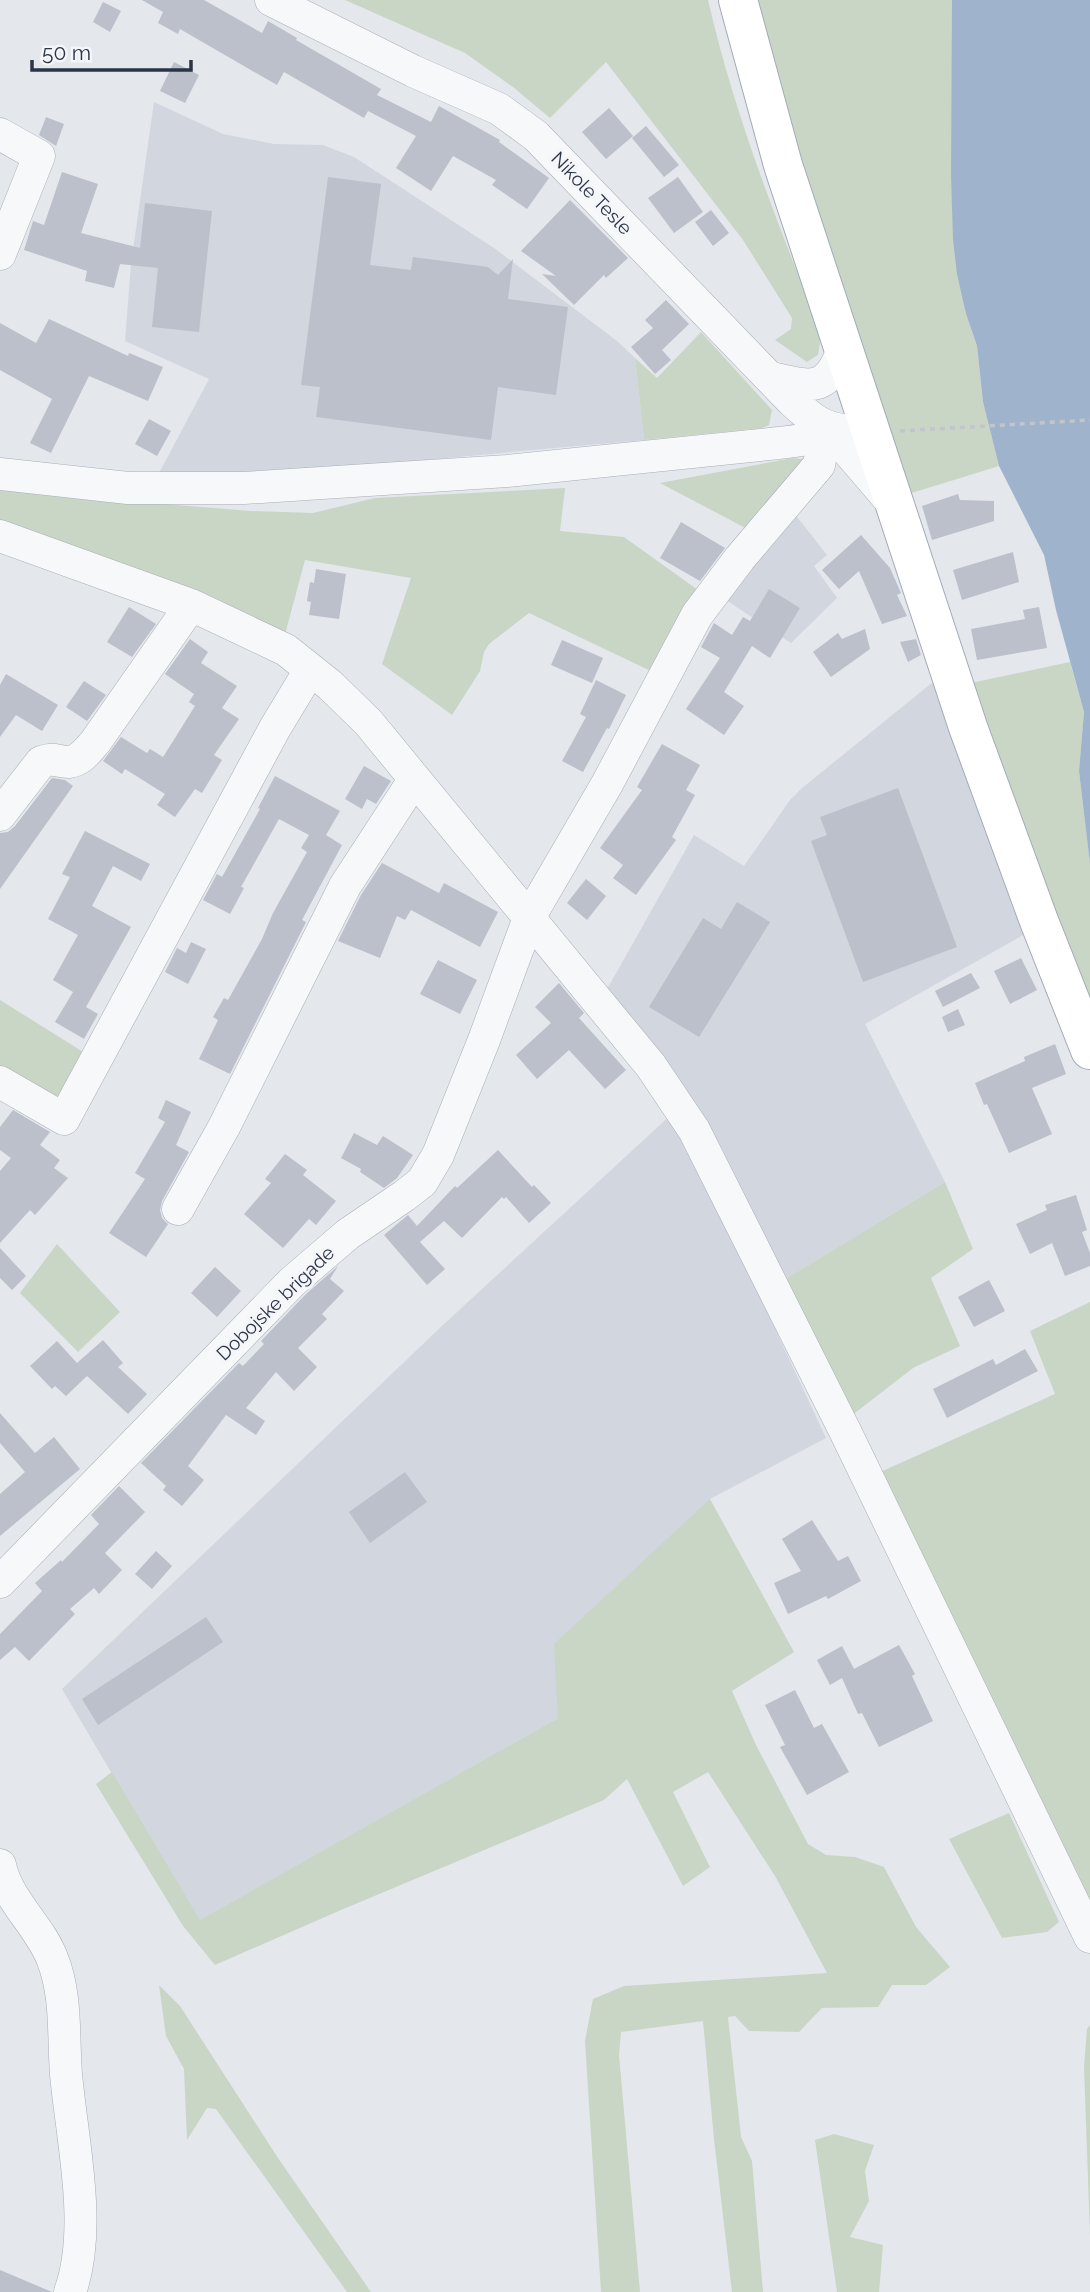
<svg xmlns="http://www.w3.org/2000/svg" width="1090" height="2292" viewBox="0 0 1090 2292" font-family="Raleway,sans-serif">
	<rect width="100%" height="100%" fill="#e4e7ec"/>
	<path fill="#d2d6de" d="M154,102L223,134L274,144L323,145L354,157L494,248L617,341L635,358L644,440L281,473L158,475L209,379L125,341L131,264Z
		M794,513L827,555L814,566L837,598L791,643L720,596Z
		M938,678L1025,934L865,1024L945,1182L782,1281L722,1148L707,1125L606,991L694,835L744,866L790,800L802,788Z
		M674,1112L826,1438L710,1499L558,1718L199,1921L62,1689L443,1325Z"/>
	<path fill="#c9d6c5" d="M345,0H708C734,113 776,220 819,327L820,343L818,355L807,362L775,340L791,329L792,318L743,240L606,62L550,118L513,87L465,53Z
		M758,0H952L953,240L966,314L977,346L983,402L999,466L902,496L803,167Z
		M701,332L772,410L769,425L762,428L644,440L635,358L657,378Z
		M793,458L802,459L803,468L753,532L660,483Z
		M565,488L560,531L624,537L705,595L655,673L529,613L489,644L484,652L480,671L452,715L382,664L411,578L305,560L284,638L219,600L0,526V489L28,493L251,511L313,513L375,498Z
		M1070,662L1084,712L1079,771L1090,864V1005L966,684Z
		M0,1000L88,1055L59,1104L0,1069Z
		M945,1182L973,1249L931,1278L960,1346L913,1368L851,1416L782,1281Z
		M57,1244L120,1312L78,1352L20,1293Z
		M1090,1302V1911L878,1473L1055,1394L1030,1331Z
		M710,1499L794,1652L732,1691L756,1745L808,1844L826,1855L855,1857L884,1867L916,1927L950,1967L926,1985H892L878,2007L822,2008L799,2032L749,2031L735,2016L728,2017L741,2137L752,2161L763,2292H732L714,2139L703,2021L621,2032L619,2055L640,2292H601L585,2041L593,1999L624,1986L827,1973L775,1876L708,1772L673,1792L710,1867L683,1886L627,1779L604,1800L341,1910L215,1965L183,1926L96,1784L112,1772L200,1920L558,1718L554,1644Z
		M1009,1813L1059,1922L1047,1932L1002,1938L949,1839Z
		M159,1985L180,2006L278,2158L371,2292H347L216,2109L207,2108L187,2140L184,2069L166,2036Z
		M1090,2025V2236L1084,2066L1087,2029Z
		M834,2134L874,2145L865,2171L869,2201L850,2237L883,2245L879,2292H837L815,2140Z"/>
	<path fill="#9fb4cc" d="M952,0H1090V864L1079,771L1084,712L1056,610L1044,555L999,466L983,402L977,346L966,314L957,274L953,240L951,175Z"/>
	<path fill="#bbc0ca" d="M142,0H204L262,33L268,21L297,38L296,40L381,89L377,95L431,122L439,106L500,140L499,142L549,178L527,209L492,185L496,180L453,156L431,191L396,168L416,136L368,111L364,118L284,72L277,85L180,29L178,34L158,23L163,12Z
		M103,2L121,11L110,32L93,22Z
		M174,62L199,75L185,103L160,91Z
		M609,108L633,136L606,159L582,132Z
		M46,117L64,124L56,146L39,135Z
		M646,126L679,165L664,177L632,138Z
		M62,172L98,184L81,233L140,248L145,203L212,211L199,332L152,327L158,268L120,264L114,288L85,281L87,271L24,250L33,221L44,225Z
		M328,177L381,184L370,265L411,270L413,257L488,267L498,275L513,259L508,299L568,307L556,395L498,387L491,440L316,417L320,387L301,385Z
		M678,177L703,212L674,233L648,198Z
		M570,200L628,258L606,278L604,275L574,305L542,274L556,276L521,251Z
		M711,210L729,233L713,246L695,222Z
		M666,300L689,324L662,350L671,360L655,374L631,347L653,328L645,320Z
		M49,319L128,356L129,353L163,367L148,401L89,376L51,453L30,443L52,399L0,370V323L36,343Z
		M149,419L171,431L157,456L135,444Z
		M958,494L960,500L994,501V521L932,540L922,506Z
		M681,522L725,548L700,581L660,558Z
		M861,535L890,568L901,593L897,595L907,616L882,624L859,571L839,589L822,570Z
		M1013,552L1019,582L962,600L953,570Z
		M316,569L346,574L339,619L309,615L311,602L307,601L310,582L314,583Z
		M769,589L800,608L770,658L752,646L724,692L744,706L724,735L686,709L720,658L701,647L714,623L732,635L743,617L750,621Z
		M129,607L156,624L132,657L107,642Z
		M1039,607L1047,648L977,660L971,629L1025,619L1023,610Z
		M865,629L870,649L831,677L813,652L838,633L842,639Z
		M190,639L208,652L201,663L237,686L222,708L239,719L214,755L222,760L202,793L195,789L175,817L157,805L165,794L125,769L122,774L103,761L121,737L147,753L150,749L163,757L195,706L189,702L194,694L165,674Z
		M916,639L921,655L908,662L900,642Z
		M562,640L603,658L592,683L551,665Z
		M6,674L58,705L42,731L16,715L0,737V685Z
		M596,680L626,695L609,729L607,728L583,772L562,761L586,717L580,714Z
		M84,681L106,695L87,721L66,707Z
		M662,744L700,765L686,790L695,795L672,837L676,840L636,895L613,878L623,865L600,848L642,790L637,787Z
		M364,766L391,781L376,804L367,799L362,809L345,799Z
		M275,776L340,811L326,835L342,845L302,920L306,922L230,1074L199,1059L218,1020L213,1017L224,998L228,1000L262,939L273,913L307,852L301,848L309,835L279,819L241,887L244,888L230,914L203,900L217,874L222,877L260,809L258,808Z
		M52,778L65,780L73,786L0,889V833L8,832L15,826Z
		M898,788L957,947L863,982L811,841L827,835L820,817Z
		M85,831L150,864L141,881L113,866L92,906L131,927L86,1007L98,1014L84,1039L55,1022L73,992L53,980L78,935L48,919L70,877L62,874Z
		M382,863L439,893L444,883L498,912L480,947L411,910L405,920L397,916L380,958L338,941L361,895Z
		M586,879L606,896L587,920L567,903Z
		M737,902L770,922L699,1037L649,1007L703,918L721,929Z
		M191,942L206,949L188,984L165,972L177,948L186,953Z
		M1021,958L1037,990L1010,1004L994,971Z
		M438,960L477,980L460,1014L420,994Z
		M971,973L980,988L943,1007L935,991Z
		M559,983L584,1013L579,1018L626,1070L605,1089L569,1050L537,1079L516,1055L551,1023L535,1007Z
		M958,1009L965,1025L948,1032L942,1017Z
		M1055,1044L1066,1074L1032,1088L1052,1134L1009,1153L987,1104L984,1105L975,1083L1025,1061L1024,1057Z
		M166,1100L191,1112L176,1145L189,1152L162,1201L160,1210L162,1218L168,1224L146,1257L109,1233L145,1179L135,1173L165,1122L158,1118Z
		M13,1110L50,1132L40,1145L60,1160L54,1168L68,1178L35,1215L30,1210L0,1243V1171L11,1158L0,1150V1127Z
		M354,1133L377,1145L383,1136L413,1155L397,1178L384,1188L360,1172L361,1169L341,1158Z
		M498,1150L532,1187L534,1185L551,1203L529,1223L506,1197L504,1199L502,1197L462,1238L444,1221L420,1242L445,1269L427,1285L384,1235L408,1215L417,1226L455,1186L457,1188Z
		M285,1154L307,1170L303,1175L336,1201L316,1225L309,1219L283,1248L244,1214L271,1183L265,1179Z
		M1076,1195L1087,1230L1082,1232L1090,1253V1266L1065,1276L1052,1243L1030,1254L1016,1224L1047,1210L1045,1205Z
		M0,1248L26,1276L12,1290L0,1278Z
		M338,1266L330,1279L344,1291L322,1314L327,1319L298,1348L317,1367L294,1391L276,1372L246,1408L265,1421L256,1435L226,1415L188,1466L204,1480L182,1506L163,1490L166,1486L141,1463L239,1363L243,1366L264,1344L261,1341L305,1295Z
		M215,1267L241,1291L217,1317L191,1293Z
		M989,1280L1005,1311L974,1327L958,1297Z
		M103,1340L123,1363L118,1367L147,1394L128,1414L87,1376L66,1396L55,1386L52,1389L30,1366L57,1341L77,1363Z
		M1025,1349L1038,1371L947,1418L933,1389L993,1359L996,1365Z
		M0,1413L35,1453L54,1437L80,1469L0,1536V1494L25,1472L0,1443Z
		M405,1472L427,1502L370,1543L349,1512Z
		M119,1486L145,1512L105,1553L122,1570L99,1594L94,1588L70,1609L75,1614L29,1661L15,1647L0,1660V1634L42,1591L35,1583L61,1560L62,1562L99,1524L91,1515Z
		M812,1520L838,1561L848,1556L861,1581L828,1599L826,1596L788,1614L774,1583L801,1571L782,1539Z
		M156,1551L172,1566L152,1589L135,1574Z
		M206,1617L223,1642L98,1725L82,1699Z
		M899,1645L915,1674L912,1676L933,1721L879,1747L862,1713L858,1714L842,1678L830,1685L817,1660L842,1646L854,1669Z
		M795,1690L814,1728L822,1724L849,1772L807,1795L780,1747L785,1745L765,1705Z
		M0,2270L52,2292H0Z"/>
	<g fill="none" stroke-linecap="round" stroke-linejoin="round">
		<g stroke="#a9aeb7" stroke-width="33">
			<path id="minor" d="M271,0L413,71L499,109L536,136L792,401C810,417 821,428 845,430
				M0,134L39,156L0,254
				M771,378C812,387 827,393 843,349
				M0,474L128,488H244L507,471L779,443C794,441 818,440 829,429L888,498
				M0,536L191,605L286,650L330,685L368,722L651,1066L694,1130L845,1431L1090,1937
				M0,815L41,762C55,757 56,762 69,762C81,761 89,749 96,741L191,605
				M0,1082L64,1119L275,728L310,670
				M178,1209L224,1127L345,886L414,780
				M0,1582L292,1282L348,1234L404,1196L422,1182L438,1155L484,1040L529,918L607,784L697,615L740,558L819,465L825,433
				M0,1865C7,1900 39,1925 52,1958C67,1995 63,2035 66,2074C72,2141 93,2228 70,2292"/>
		</g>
		<g stroke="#a3abb8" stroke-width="40">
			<path id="major" d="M738,0L783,165L968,727L1039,921L1090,1050"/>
		</g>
		<path stroke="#c2c5cb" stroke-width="3.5" stroke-dasharray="5 5" stroke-linecap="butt" d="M900,431L1090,420"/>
		<use href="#minor" stroke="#f7f8fa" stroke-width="32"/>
		<use href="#major" stroke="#fff" stroke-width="38"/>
	</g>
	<g text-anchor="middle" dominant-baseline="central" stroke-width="6" stroke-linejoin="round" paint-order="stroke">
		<g font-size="19" fill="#2b3445" stroke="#f4f6f9">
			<text transform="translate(592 193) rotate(46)">Nikole Tesle</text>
			<text transform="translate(275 1303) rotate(-44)">Dobojske brigade</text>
		</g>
	</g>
	<path d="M32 60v10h159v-10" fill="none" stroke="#2b3445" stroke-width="3.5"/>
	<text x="42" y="60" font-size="21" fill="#2b3445" stroke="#f4f6f9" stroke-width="5" paint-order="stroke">50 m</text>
</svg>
